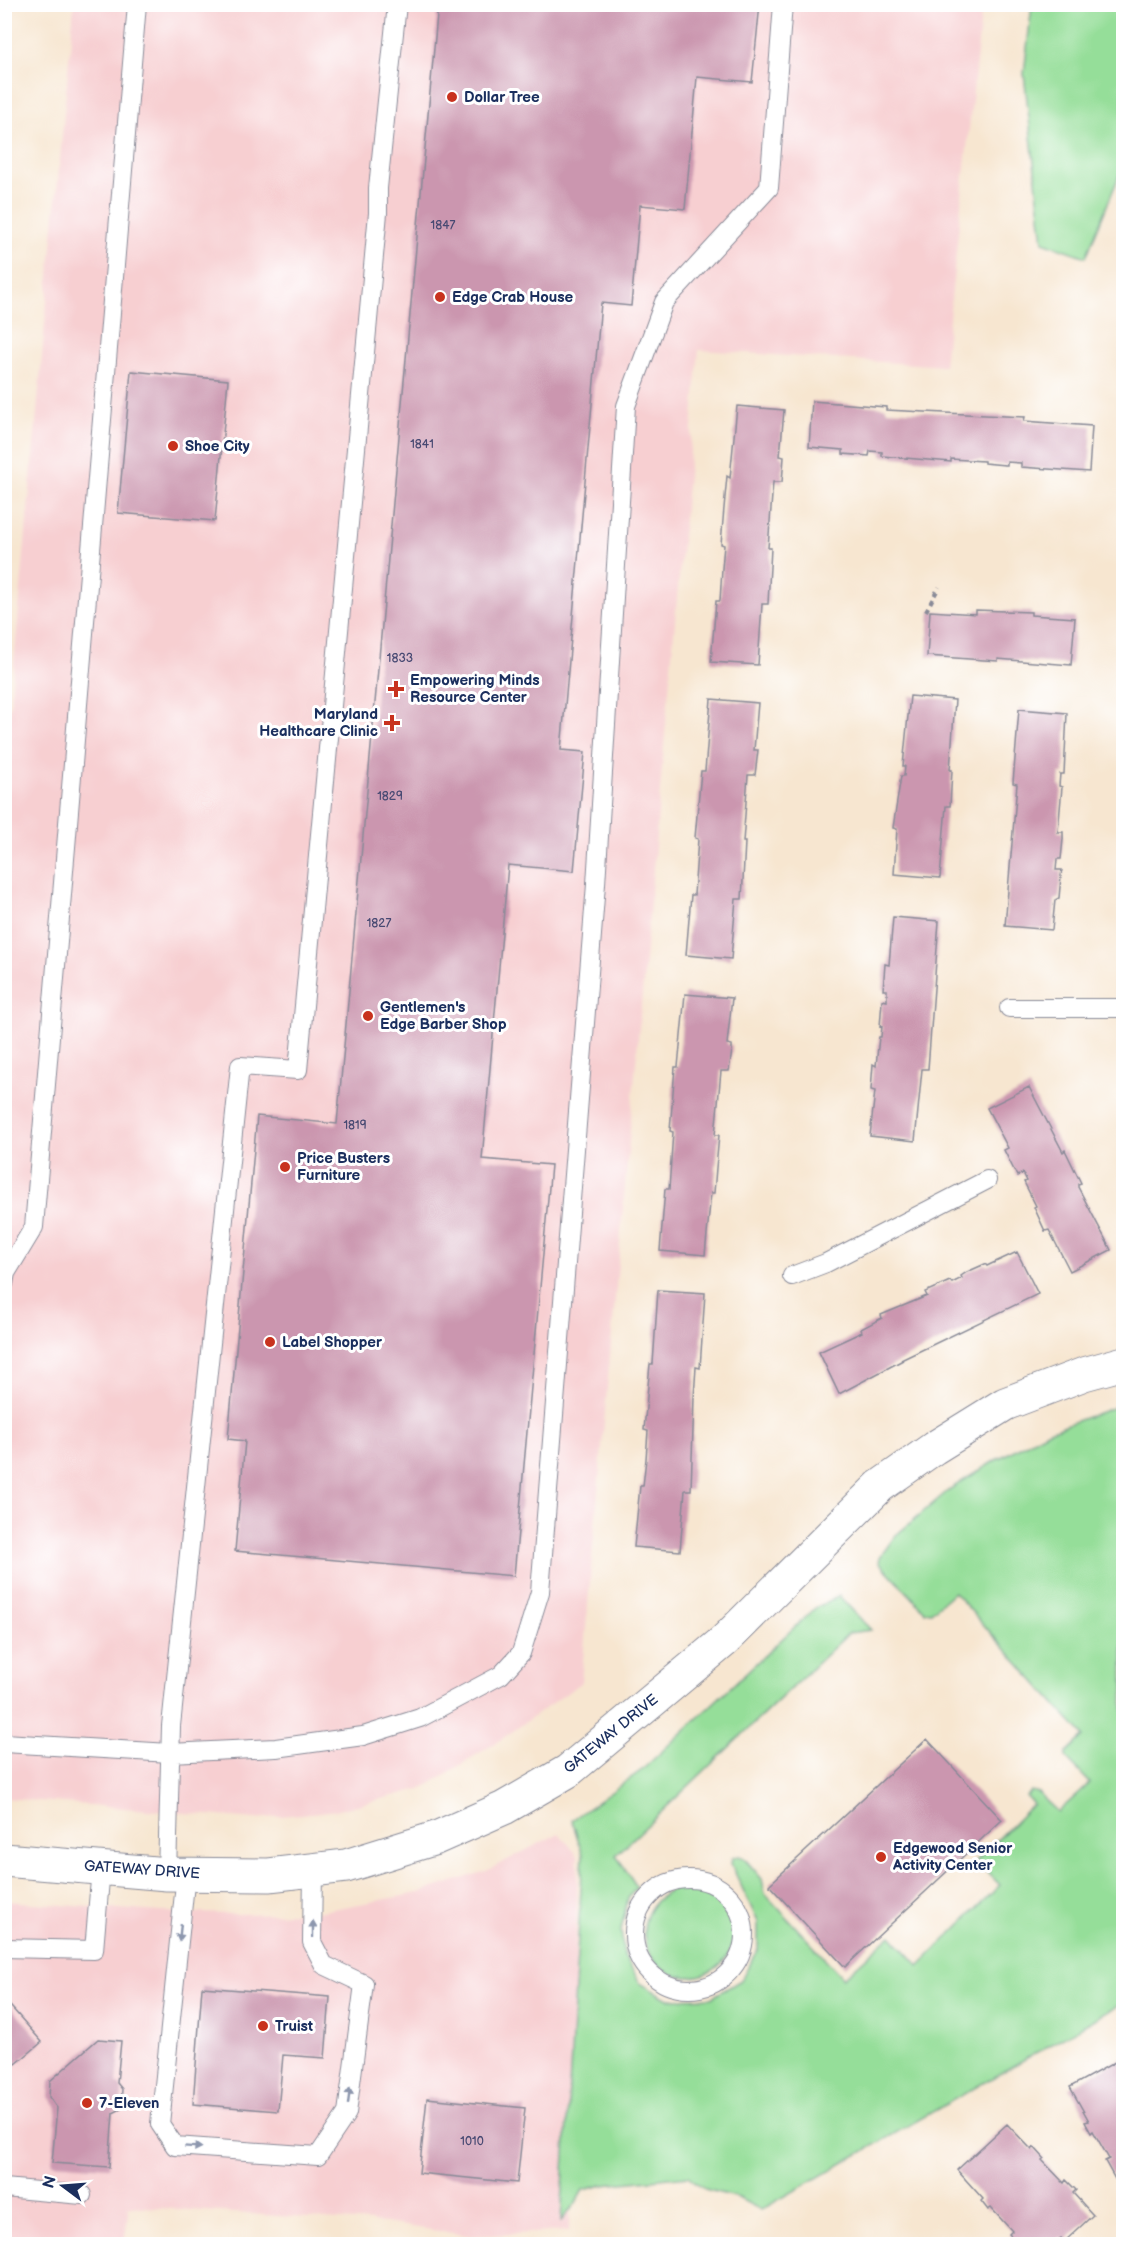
<svg xmlns="http://www.w3.org/2000/svg" width="1128" height="2249" viewBox="0 0 1128 2249" font-family="'Balsamiq Sans',sans-serif">
	<rect width="100%" height="100%" fill="#fff"/>
	<filter id="ink" filterUnits="userSpaceOnUse"><feTurbulence type="fractalNoise" baseFrequency=".0167" numOctaves="2"/><feDisplacementMap in="SourceGraphic" scale="12" xChannelSelector="R" yChannelSelector="G"/><feConvolveMatrix kernelMatrix="1 2 1 2 8 2 1 2 1" color-interpolation-filters="sRGB"/></filter>
	<filter id="wash" filterUnits="userSpaceOnUse"><feTurbulence type="fractalNoise" baseFrequency=".008" numOctaves="4" result="noise"/><feDisplacementMap in="SourceGraphic" scale="24" xChannelSelector="R" yChannelSelector="G"/><feGaussianBlur stdDeviation="1.35" result="paint"/><feColorMatrix in="noise" values="0 0 0 0 0 0 0 0 0 0 0 0 0 0 0 0 0 1.4 0 .05"/><feComposite in="paint" operator="in"/></filter>
	<g filter="url(#wash)">
		<rect width="100%" height="100%" fill="#f7e6d0"/>
		<path fill="#f7cfd1" d="M74,5H982L944,366L699,350L581,1683L503,1738L424,1788L338,1810L255,1819L5,1798L4,774Z
			M559,1833L578,1856L569,2231L472,2236L385,2223L129,2206L124,2244H5L4,1901L161,1912L236,1914L311,1913L419,1893L486,1871Z"/>
		<path fill="#95de99" stroke="#58867c" stroke-width="1.5" d="M1032,5H1123V166L1086,257L1043,242L1024,74Z
			M1123,1404V2003L761,2210L738,2198L705,2189L688,2176L603,2185L583,2190L575,2204L561,2221L583,1855L572,1820L642,1770L815,1608L839,1596L871,1630L849,1633L616,1855L637,1887L628,1898L621,1930L624,1956L640,1983L668,1999L711,1998L741,1980L758,1950V1922L731,1864L732,1858L739,1856L744,1858L762,1879L765,1894L843,1978L891,1935L919,1966L1000,1885L976,1861L1033,1804L1026,1796L1031,1791L1038,1793L1058,1812L1090,1783L1066,1758V1753L1084,1736L954,1592L931,1612L925,1611L879,1562L880,1557L895,1536L950,1489L996,1460L1049,1431Z
			M644 1932a45 45 0 1 1 90 0a45 45 0 1 1-90 0Z"/>
		<g id="blocks">
			<path fill="#cb96af" d="M438,4H760L752,82L697,77L685,209L640,205L631,306L601,303L561,750L585,752L574,871L508,865L482,1159L551,1165L514,1576L235,1551L245,1441L228,1439L257,1116L337,1124Z
				M131,371L228,380L215,521L118,513Z
				M812,401L886,407V410L1025,417L1024,421L1092,426L1089,472L1021,467V463L1007,462V465H1005L984,463V461L951,459V462L882,456V452L870,451L869,456L843,454V450L809,447Z
				M737,406L784,410L780,456L784,457L782,482H773L768,548H771L768,604H762L758,665L711,662L716,601H720L722,569L724,545L721,544L724,508L727,476L730,478Z
				M976,610L1031,612V615L1075,618L1071,665L998,659V661L927,656L930,611L976,614Z
				M910,696L955,700L950,770H952L950,806H946L940,878L894,874L897,829L893,828L901,776H904L905,766H903Z
				M711,699L758,703L754,750H758L755,775H748L743,842H745L742,899H736L731,959L686,955L691,895H694L698,839L695,838L701,771H705Z
				M1019,709L1067,713L1064,774H1060L1059,786L1062,787L1058,832H1063V839L1061,859H1057L1056,870H1062L1061,876L1059,898L1055,900L1052,930L1005,926L1017,784L1013,783Z
				M893,917L939,921L928,1069H922L915,1141L870,1136L875,1091L871,1090L873,1064L876,1066L879,1037H881L882,1026L880,1027L882,1000L887,1001V990H883L885,964L889,965Z
				M685,994L732,998L727,1044L732,1045V1050L729,1071H721L715,1135H719L716,1168L714,1193H711L705,1255L660,1251L665,1189H669L673,1132L670,1131L675,1067H678Z
				M1029,1087L1063,1152L1065,1150L1081,1183L1078,1184V1187L1111,1250L1070,1271L1049,1230L1045,1231L1034,1207L1036,1206L1024,1182L1027,1181L1023,1173L1017,1176L1004,1150L1008,1148L987,1108Z
				M1017,1252L1038,1294L901,1360H903L839,1394L819,1352L862,1332L861,1329L882,1318L881,1315L927,1296L925,1292L950,1281L952,1283L962,1278L961,1276L967,1272L985,1264L987,1266L991,1264Z
				M658,1290L705,1293L700,1368L696,1367L694,1397L691,1490H685L680,1551L634,1547L640,1486H643L646,1459L648,1431L644,1430L650,1364H653Z
				M927,1739L1002,1820L845,1967L769,1885Z
				M202,1987L330,1997L325,2058L283,2055L278,2111L193,2104Z
				M4,1999L42,2042L16,2064L4,2050Z
				M98,2039L121,2041L117,2083L122,2089L121,2109L113,2113L109,2167L52,2163L57,2108L49,2097L50,2081Z
				M1124,2057V2187L1118,2178L1115,2179L1105,2161L1109,2159L1093,2131L1091,2133L1085,2122L1089,2121L1070,2087Z
				M427,2098L525,2108L517,2183L419,2173Z
				M1007,2124L1032,2150L1034,2147L1044,2158L1042,2160L1064,2183L1066,2180L1076,2190L1073,2193L1093,2215L1064,2242L1061,2238L1053,2244H1019L1009,2234L1012,2231L991,2208L988,2210L981,2201L983,2199L957,2170Z"/>
		</g>
	</g>
	<g filter="url(#ink)">
		<use href="#blocks" fill-opacity="0" stroke="#898a97" stroke-width="1.5"/>
		<g fill="none" stroke-linecap="round" stroke-linejoin="round">
			<g stroke="#898a97" stroke-width="20">
				<path id="service" d="M1009,1008H1124
					M792,1276L826,1263L987,1180
					M4,1284L6,1273L34,1227L137,4
					M4,1743L170,1753L276,1748L363,1736L420,1718L501,1675L521,1653L540,1592L596,884L626,406L664,302L769,188L783,4
					M167,1874L171,1726L240,1066L298,1070L378,213V188L397,4
					M186,1874L160,2124L175,2146L318,2156L347,2113L364,1984L324,1965L312,1942L313,1870
					M634 1934a55 55 0 1 1 110 0a55 55 0 1 1-110 0Z
					M4,1948L94,1950L101,1868
					M4,2188L82,2195"/>
			</g>
			<g stroke="#898a97" stroke-width="35">
				<path id="minor" d="M4,1860L167,1874L269,1875L346,1866L436,1838L504,1808L568,1771L724,1641L880,1486L934,1448L1005,1404L1084,1374L1124,1363"/>
			</g>
			<path stroke="#898a97" stroke-width="4" stroke-dasharray="4.5 4.5" stroke-linecap="butt" d="M926,611L939,587"/>
			<use href="#service" stroke="#fff" stroke-width="18"/>
			<use href="#minor" stroke="#fff" stroke-width="33"/>
		</g>
		<defs><path id="oneway-solid" d="M-6-.8H1V-3.2L6.5 0L1 3.2V.8H-6Z" transform="scale(1.5)"/></defs>
		<g fill="#8d97ae">
			<use href="#oneway-solid" transform="translate(313 1929) rotate(-90)"/>
			<use href="#oneway-solid" transform="translate(180 1933) rotate(96)"/>
			<use href="#oneway-solid" transform="translate(349 2096) rotate(-83)"/>
			<use href="#oneway-solid" transform="translate(193 2147) rotate(4)"/>
		</g>
	</g>
	<g fill="#c8321e" stroke="#fff" stroke-width="2">
		<circle cx="452" cy="97" r="6"/>
		<circle cx="440" cy="297" r="6"/>
		<circle cx="173" cy="446" r="6"/>
		<path d="M393 680h6v6h6v6h-6v6h-6v-6h-6v-6h6z"/>
		<path d="M389 714h6v6h6v6h-6v6h-6v-6h-6v-6h6z"/>
		<circle cx="368" cy="1016" r="6"/>
		<circle cx="285" cy="1167" r="6"/>
		<circle cx="270" cy="1342" r="6"/>
		<circle cx="881" cy="1857" r="6"/>
		<circle cx="263" cy="2026" r="6"/>
		<circle cx="87" cy="2103" r="6"/>
	</g>
	<g text-anchor="middle" dominant-baseline="central" stroke-width="6" stroke-linejoin="round" paint-order="stroke">
		<g font-size="12" fill="#474972">
			<text x="443" y="225">1847</text>
			<text x="422" y="444">1841</text>
			<text x="400" y="658">1833</text>
			<text x="390" y="796">1829</text>
			<text x="379" y="923">1827</text>
			<text x="355" y="1125">1819</text>
			<text x="472" y="2141">1010</text>
		</g>
		<g font-size="15" font-weight="bold" fill="#1b2f5e" stroke="#fff" text-anchor="start">
			<text x="464" y="97">Dollar Tree</text>
			<text x="452" y="297">Edge Crab House</text>
			<text x="185" y="446">Shoe City</text>
			<text x="410" y="680">Empowering Minds<tspan x="410" dy="17">Resource Center</tspan></text>
			<text x="378" y="714" text-anchor="end">Maryland<tspan x="378" dy="17">Healthcare Clinic</tspan></text>
			<text x="380" y="1007">Gentlemen's<tspan x="380" dy="17">Edge Barber Shop</tspan></text>
			<text x="297" y="1158">Price Busters<tspan x="297" dy="17">Furniture</tspan></text>
			<text x="282" y="1342">Label Shopper</text>
			<text x="893" y="1848">Edgewood Senior<tspan x="893" dy="17">Activity Center</tspan></text>
			<text x="275" y="2026">Truist</text>
			<text x="99" y="2103">7-Eleven</text>
		</g>
		<g font-size="15" fill="#1b2f5e" stroke="#fff">
			<text transform="translate(611 1734) rotate(-39)">GATEWAY DRIVE</text>
			<text transform="translate(142 1870) rotate(4)">GATEWAY DRIVE</text>
		</g>
	</g>
	<rect width="1128" height="2249" fill="none" stroke="#fff" stroke-width="24"/>
	<g transform="translate(63 2186) rotate(286)" stroke="#ffffff" stroke-width="4.5" paint-order="stroke">
	<path d="M0-4.5L10 22L0 15L-10 22Z" fill="#1b2f5e"/>
	<text y="-9" font-size="16" font-weight="bold" text-anchor="middle" fill="#1b2f5e">N</text>
	</g>
</svg>
